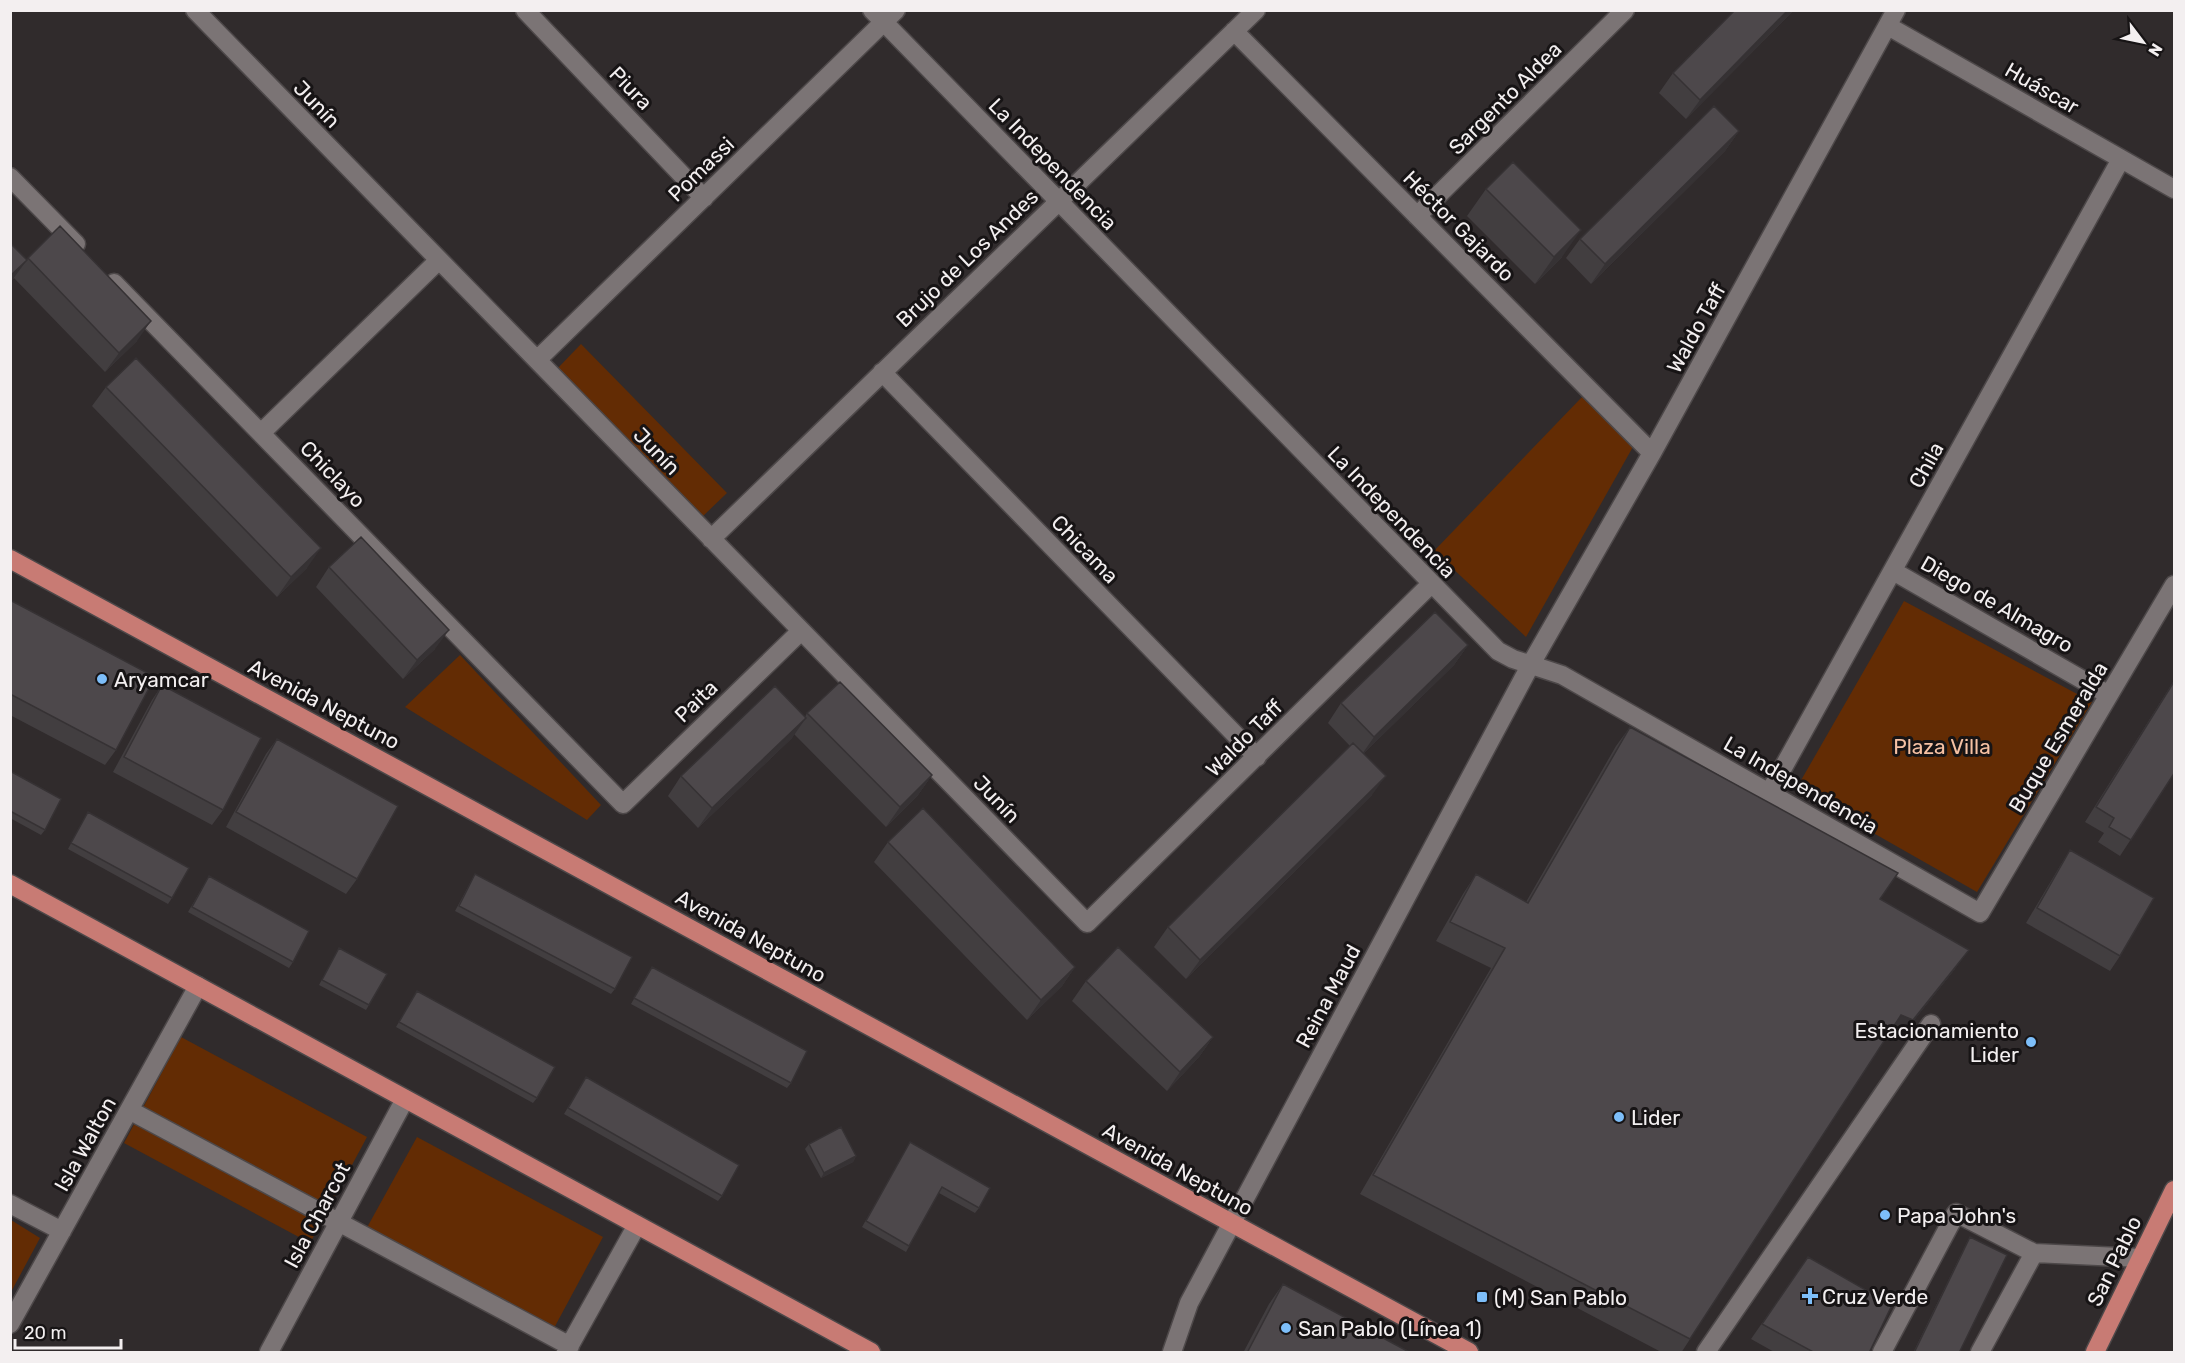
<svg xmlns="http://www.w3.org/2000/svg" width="2185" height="1363" viewBox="0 0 2185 1363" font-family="Rubik,sans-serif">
	<rect width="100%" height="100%" fill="#302b2c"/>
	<path fill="#632c04" d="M581,344L727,493L702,517L557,369Z
		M1582,397L1634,445L1526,637L1434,551Z
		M1904,601L2092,702L1977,892L1796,789Z
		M460,655L601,805L587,820L405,707Z
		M181,1037L367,1137L310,1243L124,1143Z
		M417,1137L603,1237L546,1343L359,1242Z
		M11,1220L40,1238L11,1292Z"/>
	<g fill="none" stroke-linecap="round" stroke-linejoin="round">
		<g stroke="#4d4849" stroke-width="21">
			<path id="minor" d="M195,10L1087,923L1431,584
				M525,10L704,198
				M872,10L1498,651L1513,659L1562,675L1980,913L2174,585
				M1888,26L2174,189
				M1234,31L1652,453
				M10,177L76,244
				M1417,216L1625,10
				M114,283L623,804L801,631
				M537,360L896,10
				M882,372L1257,757
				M261,433L439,260
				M711,539L1256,10
				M1893,571L2109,695
				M1769,793L2121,159
				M129,1110L570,1346
				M10,1204L62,1231
				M10,1324L198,986
				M269,1352L405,1099
				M566,1352L637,1225
				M1172,1352L1189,1303L1531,664L1652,453L1896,10
				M1706,1352L1931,1024
				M1882,1352L1956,1213L2034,1253
				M1980,1352L2034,1253L2141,1258"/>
		</g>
		<g stroke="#4d4849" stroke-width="21">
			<path id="major" d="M10,559L1469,1352
				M10,884L871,1352
				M2095,1352L2174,1190"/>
		</g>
		<use href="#minor" stroke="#7b7475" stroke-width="18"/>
		<use href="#major" stroke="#c87b74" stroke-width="18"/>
	</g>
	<path fill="#423e40" d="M1794,10L1686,119L1659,93L1673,73Z
		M1739,131L1725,151L1591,284L1566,258L1580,239Z
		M1486,189L1562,257L1535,284L1467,216Z
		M10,243L27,260L28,258L137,341L105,372L14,278L10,282Z
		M106,387L307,568L277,597L92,406Z
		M329,567L435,649L403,679L316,587Z
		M10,600L116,750L105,765L10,715Z
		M1468,645L1454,665L1364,753L1372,795L1186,979L1154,947L1168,927L1350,746L1328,723L1341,703Z
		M2175,679V772L2120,856L2098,842L2104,833L2085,822Z
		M162,685L223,810L212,825L113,772L152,700Z
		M807,713L932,775L918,795L886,827L794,734L792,738L698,828L668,796L681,776L805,717Z
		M1630,727L1880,899L1955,969L1899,1039L1888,1035L1681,1353H1663L1360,1194L1491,968L1436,941L1463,894L1476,874L1526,902L1616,746Z
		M277,739L357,879L346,894L226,827L266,754Z
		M10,771L45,830L41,835L10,818Z
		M88,812L172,898L168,904L68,849Z
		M888,842L1075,967L1062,986L1027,1020L874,862Z
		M2070,850L2120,956L2110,971L2026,923L2060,866Z
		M475,874L615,989L611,994L455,911Z
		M209,876L293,962L289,968L188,912Z
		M339,948L369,1005L366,1010L319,985Z
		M652,967L791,1083L787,1088L631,1004Z
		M1086,981L1213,1037L1199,1057L1167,1091L1072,1001Z
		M417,991L537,1098L533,1103L396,1027Z
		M586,1077L722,1196L718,1201L564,1114Z
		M910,1142L979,1208L975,1213L939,1193L906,1252L862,1227Z
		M809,1144L856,1156L853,1162L821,1178L805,1149Z
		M1970,1237L1959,1353H1913L1967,1242Z
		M1808,1257L1869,1353H1776L1751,1339Z
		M1283,1284L1411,1353H1243L1269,1304Z"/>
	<path fill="#363234" d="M1788,10H1794L1686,119L1700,100Z
		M1739,131L1725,151L1591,284L1605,264Z
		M1581,230L1562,257L1535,284L1554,257Z
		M27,260L13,279L10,282V276Z
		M151,321L137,341L105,372L119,353Z
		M321,548L307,568L277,597L291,577Z
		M449,630L435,649L403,679L417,660Z
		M1468,645L1454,665L1360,757L1374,737Z
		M806,718L792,738L698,828L712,808Z
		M932,775L918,795L886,827L900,807Z
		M1386,776L1372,795L1186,979L1200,960Z
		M1969,950L1955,969L1899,1039L1887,1035L1901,1015Z
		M1075,967L1062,986L1027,1020L1041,1000Z
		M1213,1037L1199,1057L1167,1091L1180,1072Z
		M856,1156L853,1162L821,1178L824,1173Z"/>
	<path fill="#4d484b" stroke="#363234" stroke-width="1.5" d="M1735,10H1788L1700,100L1673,73Z
		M1714,106L1739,131L1605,264L1580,239Z
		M1513,162L1581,230L1554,257L1486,189Z
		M60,226L151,321L119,353L28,258Z
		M10,243L27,260L10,276Z
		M136,358L321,548L291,577L106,387Z
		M361,537L449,630L417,660L329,567Z
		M10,600L155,677L116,750L10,694Z
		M1435,612L1468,645L1374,737L1341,703Z
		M2175,680V772L2131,840L2109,827L2114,818L2096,807Z
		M840,682L932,775L900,807L807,713Z
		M162,685L261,738L223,810L124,757Z
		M775,686L806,718L712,808L681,776Z
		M1630,727L1898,873L1880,899L1969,950L1913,1020L1901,1015L1690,1339L1373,1175L1505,948L1450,922L1476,874L1528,903Z
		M277,739L398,806L357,879L236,812Z
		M1353,743L1386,776L1200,960L1168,927Z
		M10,771L61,799L45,830L10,811Z
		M923,808L1075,967L1041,1000L888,842Z
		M88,812L189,868L172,898L71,843Z
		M2070,850L2154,898L2120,956L2037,908Z
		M475,874L632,957L615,989L459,906Z
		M209,876L309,931L293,962L192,907Z
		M1118,947L1213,1037L1180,1072L1086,981Z
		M339,948L387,974L369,1005L322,980Z
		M652,967L807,1051L791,1083L634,998Z
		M417,991L555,1067L537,1098L399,1022Z
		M586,1077L739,1165L722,1196L568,1108Z
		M841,1127L856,1156L824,1173L809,1144Z
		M910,1142L990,1188L979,1208L942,1187L909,1246L866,1221Z
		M1970,1237L2007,1255L1959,1353H1914Z
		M1808,1257L1892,1305L1869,1353H1815L1762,1324Z
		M1283,1284L1411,1353H1247Z"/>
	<g fill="#7dbef9" stroke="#171415" stroke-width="2">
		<circle cx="102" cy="679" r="6"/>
		<circle cx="2031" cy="1042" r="6"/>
		<circle cx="1619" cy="1117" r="6"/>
		<circle cx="1885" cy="1215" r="6"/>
		<path d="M1807 1287h6v6h6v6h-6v6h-6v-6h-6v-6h6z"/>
		<rect x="1476" y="1291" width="12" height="12" rx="3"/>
		<circle cx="1286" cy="1328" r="6"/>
	</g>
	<g text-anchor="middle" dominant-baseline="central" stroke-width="6" stroke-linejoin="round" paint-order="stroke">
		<g font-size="21" fill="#f3eff0" stroke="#171415">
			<text transform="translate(631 88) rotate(46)">Piura</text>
			<text transform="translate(2042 88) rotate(30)">Huáscar</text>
			<text transform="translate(1505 98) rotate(-45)">Sargento Aldea</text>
			<text transform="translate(317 104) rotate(46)">Junín</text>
			<text transform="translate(1053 164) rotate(46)">La Independencia</text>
			<text transform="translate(701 169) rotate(-44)">Pomassi</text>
			<text transform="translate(1459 226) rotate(45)">Héctor Gajardo</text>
			<text transform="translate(967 258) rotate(-44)">Brujo de Los Andes</text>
			<text transform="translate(1696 328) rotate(-61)">Waldo Taff</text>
			<text transform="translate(657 451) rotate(46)">Junín</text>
			<text transform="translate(1926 465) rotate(-61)">Chila</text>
			<text transform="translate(333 474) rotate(46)">Chiclayo</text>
			<text transform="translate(1392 512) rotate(46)">La Independencia</text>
			<text transform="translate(1085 549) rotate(46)">Chicama</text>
			<text transform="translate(1997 604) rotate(30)">Diego de Almagro</text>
			<text transform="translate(696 701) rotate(-44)">Paita</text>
			<text transform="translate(324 704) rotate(28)">Avenida Neptuno</text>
			<text transform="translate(2058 737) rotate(-59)">Buque Esmeralda</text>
			<text transform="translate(1244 738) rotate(-45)">Waldo Taff</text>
			<text transform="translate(1801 785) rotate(30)">La Independencia</text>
			<text transform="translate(997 799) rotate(46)">Junín</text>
			<text transform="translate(751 936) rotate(29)">Avenida Neptuno</text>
			<text transform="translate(1328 996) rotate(-62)">Reina Maud</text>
			<text transform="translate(85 1144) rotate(-61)">Isla Walton</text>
			<text transform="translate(1178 1169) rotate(29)">Avenida Neptuno</text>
			<text transform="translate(317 1215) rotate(-62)">Isla Charcot</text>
			<text transform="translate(2114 1261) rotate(-64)">San Pablo</text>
		</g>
		<g font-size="21" fill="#f3eff0" stroke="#171415" text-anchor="start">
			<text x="114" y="679">Aryamcar</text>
			<text x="2019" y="1030" text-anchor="end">Estacionamiento<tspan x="2019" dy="24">Lider</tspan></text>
			<text x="1631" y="1117">Lider</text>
			<text x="1897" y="1215">Papa John's</text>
			<text x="1822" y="1296">Cruz Verde</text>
			<text x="1494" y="1297">(M) San Pablo</text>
			<text x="1298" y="1328">San Pablo (Línea 1)</text>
		</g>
		<g font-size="21" fill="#f6c1a3" stroke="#171415">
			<text x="1942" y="746">Plaza Villa</text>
		</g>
	</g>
	<rect width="2185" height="1363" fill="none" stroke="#f3eff0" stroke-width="24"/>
	<g transform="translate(2143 42) rotate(122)" stroke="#171415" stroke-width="4.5" paint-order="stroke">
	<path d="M0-4.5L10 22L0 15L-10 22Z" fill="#f3eff0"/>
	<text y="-9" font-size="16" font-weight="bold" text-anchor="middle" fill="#f3eff0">N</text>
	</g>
	<path d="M15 1339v9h106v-9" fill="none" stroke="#f3eff0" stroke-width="3"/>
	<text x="24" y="1339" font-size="18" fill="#f3eff0" stroke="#171415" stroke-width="4.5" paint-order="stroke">20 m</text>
</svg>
